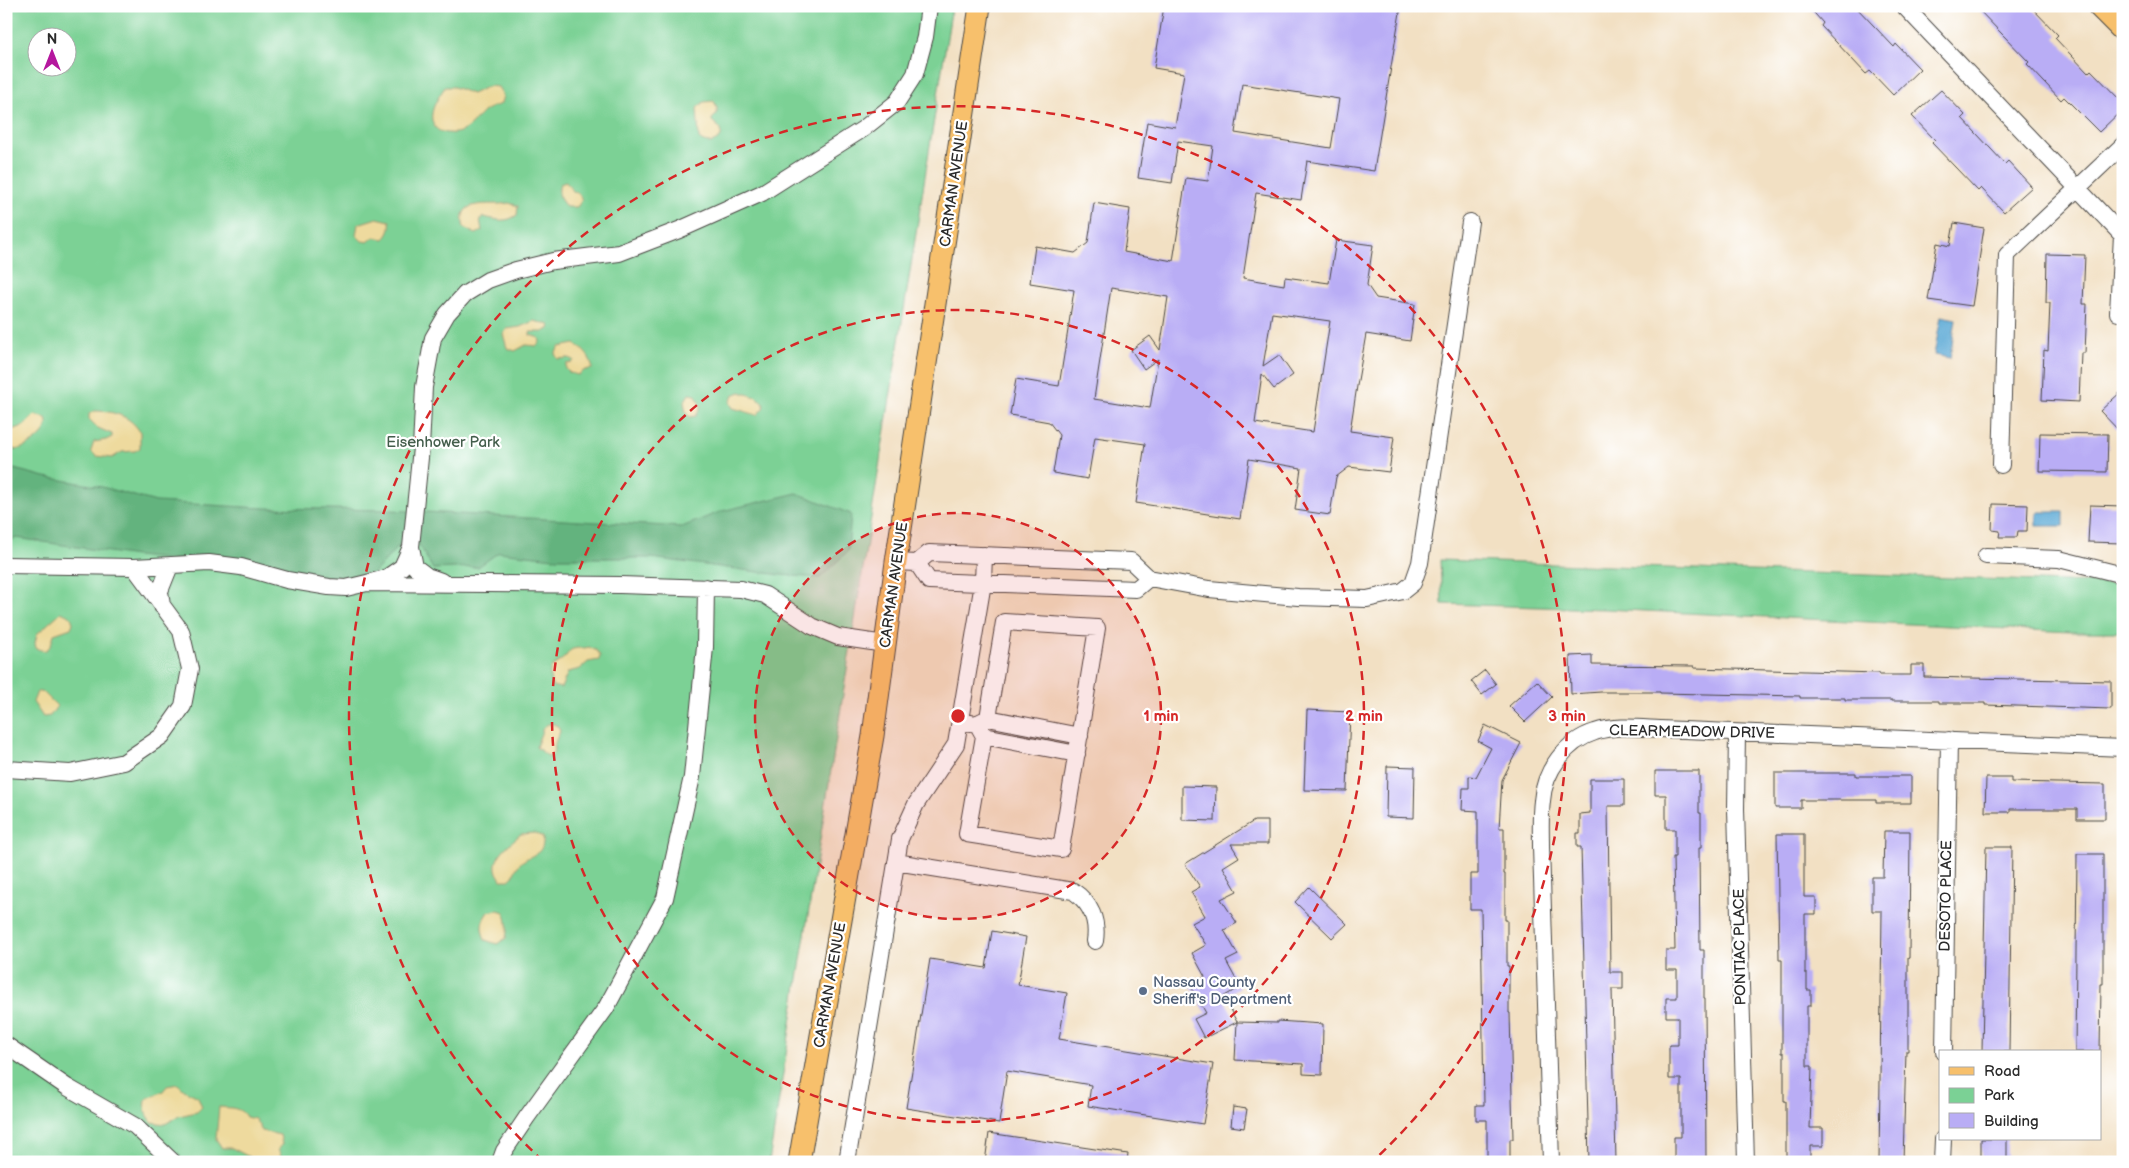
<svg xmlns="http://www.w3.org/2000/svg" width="2129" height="1168" viewBox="0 0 2129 1168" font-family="'Balsamiq Sans',sans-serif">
	<rect width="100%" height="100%" fill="#fff"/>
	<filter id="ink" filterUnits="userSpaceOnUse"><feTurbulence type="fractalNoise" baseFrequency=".02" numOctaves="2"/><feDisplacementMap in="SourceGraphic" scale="10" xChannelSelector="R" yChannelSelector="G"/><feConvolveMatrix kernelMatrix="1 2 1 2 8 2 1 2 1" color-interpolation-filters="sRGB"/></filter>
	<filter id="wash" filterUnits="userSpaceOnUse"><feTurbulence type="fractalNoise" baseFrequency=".0096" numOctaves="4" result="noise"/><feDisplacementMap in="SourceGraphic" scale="20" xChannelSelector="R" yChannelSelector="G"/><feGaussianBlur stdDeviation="1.12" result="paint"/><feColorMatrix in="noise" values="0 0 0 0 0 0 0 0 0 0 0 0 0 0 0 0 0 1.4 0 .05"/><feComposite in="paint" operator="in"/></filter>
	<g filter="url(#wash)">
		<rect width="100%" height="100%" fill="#f2e0c3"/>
		<path fill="#7bd195" stroke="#537e60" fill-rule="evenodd" d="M6,6H952L769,1162H6ZM38,38H68V68H38Z
			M1440,560L2123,584V632H2071L1604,609L1442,604Z"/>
		<path fill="#64b37e" stroke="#486f54" d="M6,467L45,477L102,487L156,502L263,508L391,510L682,527L722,511L797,493L851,514L848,551L820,578L781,575L651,558H554L499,552L478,567L433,569L417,541L402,542L372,575L330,578L286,571L136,556L17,538L6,541Z"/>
		<path fill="#eeda9e" stroke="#8c8264" d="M489,86L498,87L503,95L501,104C495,106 488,108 483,112C473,122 465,135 449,133C443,133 438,131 435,127C426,114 438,98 445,87H454L472,94Z
			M714,101L717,108V114L712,119V121L721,129V137C714,144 706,145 699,139L697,108L704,102Z
			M566,182L573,191L579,194L582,200L577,207H566C560,199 557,193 560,184Z
			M509,203L518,206L517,215C506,223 497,220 484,217L480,219L482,231L476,234L464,228C455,196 491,207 509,203Z
			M377,218L390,221C391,229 389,234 384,239L374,237L368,242L362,241L356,235L358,224Z
			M534,321L550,325L549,329L543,332H530V335L539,338L540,342L537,346L526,345L515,351L507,348L503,334L507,329L520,327Z
			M575,344C583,349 593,359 592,369L585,370L578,375L570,373L566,369V364L572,363L574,360L569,358L558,359L555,354L559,347Z
			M740,392L756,397L763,402L764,407L757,415L733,408L730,403L733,395Z
			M689,394L696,395L701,407L696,416L690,417L686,413L684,402Z
			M94,411C112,411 130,415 140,432V448L135,451L122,452L112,458L96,456L91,451L94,442L106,440L112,437V434L98,428L89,419V414Z
			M35,415L46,418C52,433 29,447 15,450L10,445L8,436L11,430L24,426Z
			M61,612L71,617L73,623L71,628L54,634C51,645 49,655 36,648L35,643L37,634Z
			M589,647L597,651L600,656L599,660L588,662L580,669L568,672L561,688L552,686C546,664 553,668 565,657C568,654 569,650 573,649C579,647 584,649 589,647Z
			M42,691L57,706L50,716L43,717L33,702L37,692Z
			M548,724H554L559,727L560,732C553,743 556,747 552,755L548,756L536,747L543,728Z
			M535,833L543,837C545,858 527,853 518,866C514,871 515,876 509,880H502C485,862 507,846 521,834Z
			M498,910L504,912C508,921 508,928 506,938L497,944L485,940C481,928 480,923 488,912Z
			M178,1084L184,1090L198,1097L202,1107L197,1112L179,1116L165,1124L152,1122L145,1111L146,1099L163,1091L167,1086Z
			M219,1107C230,1108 241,1107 246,1117L255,1119L262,1131L280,1135L282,1144L278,1149L283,1162H259L232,1148H222L216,1139Z"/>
		<path fill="#5daad6" stroke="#446a80" d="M1941,316L1956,319L1950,358L1934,355Z
			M2037,512H2064V526H2037Z"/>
		<g id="blocks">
			<path fill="#b9adf5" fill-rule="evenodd" d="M1164,6H1401L1374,171L1307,161L1301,200L1256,193L1243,278L1284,285L1285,277L1329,283L1336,240L1373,245L1367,285L1376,298L1415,304L1410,341L1366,334L1357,386L1350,431L1394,437L1389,472L1349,467L1336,477L1330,515L1295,510L1301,468L1249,459L1240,519L1136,503L1145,444L1095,437L1088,479L1053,473L1059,435L1049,422L1010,415L1016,379L1059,386L1068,330L1074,290L1030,283L1035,246L1075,253L1088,243L1094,203L1130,209L1124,252L1173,261L1186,178L1208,181L1213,146L1178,141L1172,183L1138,178L1147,122L1175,127L1184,73L1154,68ZM1242,84L1339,99L1331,148L1235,133ZM1111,288L1168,297L1160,350L1150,336L1131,350L1144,369L1158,359L1150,408L1094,399ZM1272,313L1330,321L1313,432L1255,423L1262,374L1274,389L1293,375L1279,355L1263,366Z
				M1808,6H1855L1894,47L1896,44L1920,69L1893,95L1870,71L1866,74L1821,26L1823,23Z
				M1975,6H2030L2058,35L2055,38L2088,73L2091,70L2123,103V109L2099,132L2064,97L2061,100L2027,64L2029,62Z
				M1941,90L1965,115L1962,118L2005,164L2008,161L2032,187L2004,212L1981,188L1978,191L1932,143L1935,140L1912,116Z
				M1954,223L1984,228L1972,306L1928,300L1937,243L1950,246Z
				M2047,254L2085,255L2083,304H2087L2085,353H2081L2079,402L2042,400L2044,350L2048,351L2050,303H2046Z
				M2123,390V435L2100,411Z
				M2040,433L2108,434L2107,472L2039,471Z
				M1993,504L2028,505L2027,531H2018L2017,537H1999L2000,531L1992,530Z
				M2090,505L2123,506L2122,543L2088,542Z
				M1592,655V665L1694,666V668L1879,673V675H1911V665H1924V677L2111,681V709L1985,705V703H1939V701H1892V700H1845V698H1800V696L1660,693V692H1601L1571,694L1570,656Z
				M1485,670L1496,684L1482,695L1471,681Z
				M1537,681L1552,697L1525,722L1509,706Z
				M1307,710L1350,712L1347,791L1304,790Z
				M1485,725L1521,743L1502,780L1499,828H1504V874H1505V920H1507V966H1509V1013H1510L1513,1139H1510V1162H1487V1120H1476V1105H1484L1481,909H1470V874H1478V811L1462,810L1463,788H1469V776L1476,777L1491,748L1478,741Z
				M1387,766L1415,767L1414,818L1386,817Z
				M1655,771H1699V813H1701V848H1699L1700,950H1704V998H1705L1706,1162H1674V1137H1681V1079H1669V1045H1678V1017H1666V998H1677V970H1666V950H1675L1673,857H1675V829H1666V795H1655Z
				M1775,773H1856V776H1911V803H1876V800H1801V808H1775Z
				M1986,778H2011V782L2105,784V819H2077V809H2010V812H1985Z
				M1590,779H1624V806H1608L1610,972H1623V989H1612L1616,1162H1589L1581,847H1577V833H1580V814L1590,813Z
				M1182,786L1216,787L1215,821L1182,820Z
				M1254,821H1268V844H1231L1239,857L1223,867L1237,891L1221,899L1237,923L1224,930L1238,955L1226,961L1240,987L1223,997L1237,1022L1204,1038L1194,1019L1206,1013L1190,985L1205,977L1192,953L1206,945L1192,923L1205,916L1191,892L1200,887L1185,864Z
				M1884,831H1910L1909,958H1908V1051H1906L1903,1162H1879L1882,911H1872V877H1883Z
				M1777,834H1804V897H1816V914H1805V973H1807V990H1811V1006H1807V1066H1812L1810,1128H1823V1146H1810V1162H1786V1101H1784V1053H1782V960H1779Z
				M1986,847H2012L2009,1052H1982Z
				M2077,854H2103V984H2101L2100,1052H2075Z
				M1309,887L1347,924L1332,938L1295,902Z
				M992,931L1026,937L1018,985L1067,993L1059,1039L1213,1064L1203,1124L1088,1106L1091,1085L1007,1071L999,1123L906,1108L930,959L986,968Z
				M1277,1021L1323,1024L1322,1075L1303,1074V1064L1235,1060L1237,1022L1277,1023Z
				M1233,1107L1247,1109L1244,1128L1231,1126Z
				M989,1133L1128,1154L1127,1162H985Z
				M1981,1139H2007V1160H1981Z"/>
		</g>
	</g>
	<g filter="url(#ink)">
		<use href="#blocks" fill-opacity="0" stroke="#494642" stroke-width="1"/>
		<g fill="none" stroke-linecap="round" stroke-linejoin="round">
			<g stroke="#494642" stroke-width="18">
				<path id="minor" d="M1904,6L2122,235L2118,313
					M2001,465L2007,255L2123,145
					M411,547L415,567L427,576L441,581
					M1986,556L2059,559L2123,575
					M896,562L917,563L929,553L1131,561L1149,578L1209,589L1298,597L1367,599L1403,591L1413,583L1420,563L1470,222
					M917,563L929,581L1136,589L1149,578
					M6,565L134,567L209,563L241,567L287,580L329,587L346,588L367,583L620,585L741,589L765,595L812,626L838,637L885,644
					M367,583L386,578L402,567L411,547L421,448L424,387L433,338L447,314L465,294L488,280L516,270L553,261L619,253L679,230L762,193L863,129L897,102L915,74L925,37L929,6
					M162,606L160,591L170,566
					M961,721L976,724L988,718L1080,736
					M979,727L984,736L1077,754
					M1737,733L1736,809L1746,1162
					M984,736L967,834L1061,849L1097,628L1004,622L988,718
					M6,769L70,773L124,762L162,736L183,706L190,669L181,631L134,567
					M896,862L1073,891C1091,903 1098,921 1095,941
					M6,1045L67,1087L135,1126L173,1162
					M1944,1052L1949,740
					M500,1162L504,1151L527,1117L606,1008L665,898L692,777L705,647L706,587
					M847,1162L900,839L916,804L956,744L983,583L984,555
					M1551,1162L1541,847C1541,832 1540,816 1542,801C1544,771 1566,741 1595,732C1615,725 1639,728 1660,729L2123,748
					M1942,1162L1943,1139"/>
			</g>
			<g stroke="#494642" stroke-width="23">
				<path id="major" d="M2098,6L2123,31
					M799,1162L873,736L896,562L980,6"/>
			</g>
			<use href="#minor" stroke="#fff" stroke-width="16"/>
			<use href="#major" stroke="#f7c06c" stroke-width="21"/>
		</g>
	</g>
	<circle cx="958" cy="716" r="203" fill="#d62828" fill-opacity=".12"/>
	<g fill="none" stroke="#d62828" stroke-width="2.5" stroke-dasharray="9 6">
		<circle cx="958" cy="716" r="203"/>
		<circle cx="958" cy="716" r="406"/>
		<path d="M543 1161A609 609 0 1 1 1373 1161"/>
	</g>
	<circle fill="#5c6f8a" stroke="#fff" stroke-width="2" cx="1143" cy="991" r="5"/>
	<g text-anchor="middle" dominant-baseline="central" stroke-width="4.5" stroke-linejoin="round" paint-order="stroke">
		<g font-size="15" fill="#2b2b2b" stroke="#fff">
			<text transform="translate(954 184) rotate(-82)">CARMAN AVENUE</text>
			<text transform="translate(894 585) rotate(-82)">CARMAN AVENUE</text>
			<text transform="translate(1692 732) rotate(1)">CLEARMEADOW DRIVE</text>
			<text transform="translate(1946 896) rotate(-89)">DESOTO PLACE</text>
			<text transform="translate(1740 947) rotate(-91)">PONTIAC PLACE</text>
			<text transform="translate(830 985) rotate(-80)">CARMAN AVENUE</text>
		</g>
		<g font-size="15" fill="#435d4b" stroke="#fff">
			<text x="443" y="442">Eisenhower Park</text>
		</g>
		<g font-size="15" fill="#4e5e75" stroke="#fff" text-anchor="start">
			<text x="1153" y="982">Nassau County<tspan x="1153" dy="17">Sheriff's Department</tspan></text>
		</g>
	</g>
	<circle cx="958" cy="716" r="8" fill="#d62828" stroke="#fff" stroke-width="2.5"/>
	<g font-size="15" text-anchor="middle" font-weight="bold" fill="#d62828" stroke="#fff" stroke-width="4.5" stroke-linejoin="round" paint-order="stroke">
		<text x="1161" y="721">1 min</text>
		<text x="1364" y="721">2 min</text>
		<text x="1567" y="721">3 min</text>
	</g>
	<rect width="2129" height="1168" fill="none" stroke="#fff" stroke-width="25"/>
	<rect x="1939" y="1050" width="162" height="90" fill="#ffffff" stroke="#aaaaaa"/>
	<rect x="1949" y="1067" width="25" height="8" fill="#f7c06c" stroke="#aaaaaa"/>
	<text x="1984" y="1076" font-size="15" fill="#2b2b2b">Road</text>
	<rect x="1949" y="1088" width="25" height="15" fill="#7bd195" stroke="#aaaaaa"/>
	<text x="1984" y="1100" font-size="15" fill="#2b2b2b">Park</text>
	<rect x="1949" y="1113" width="25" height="15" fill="#b9adf5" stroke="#aaaaaa"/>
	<text x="1984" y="1126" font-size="15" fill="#2b2b2b">Building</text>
	<g transform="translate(52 52)"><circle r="24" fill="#ffffff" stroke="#aaaaaa"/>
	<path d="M0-4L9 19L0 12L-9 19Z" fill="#b5179e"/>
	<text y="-8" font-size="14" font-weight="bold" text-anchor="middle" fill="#2b2b2b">N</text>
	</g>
</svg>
